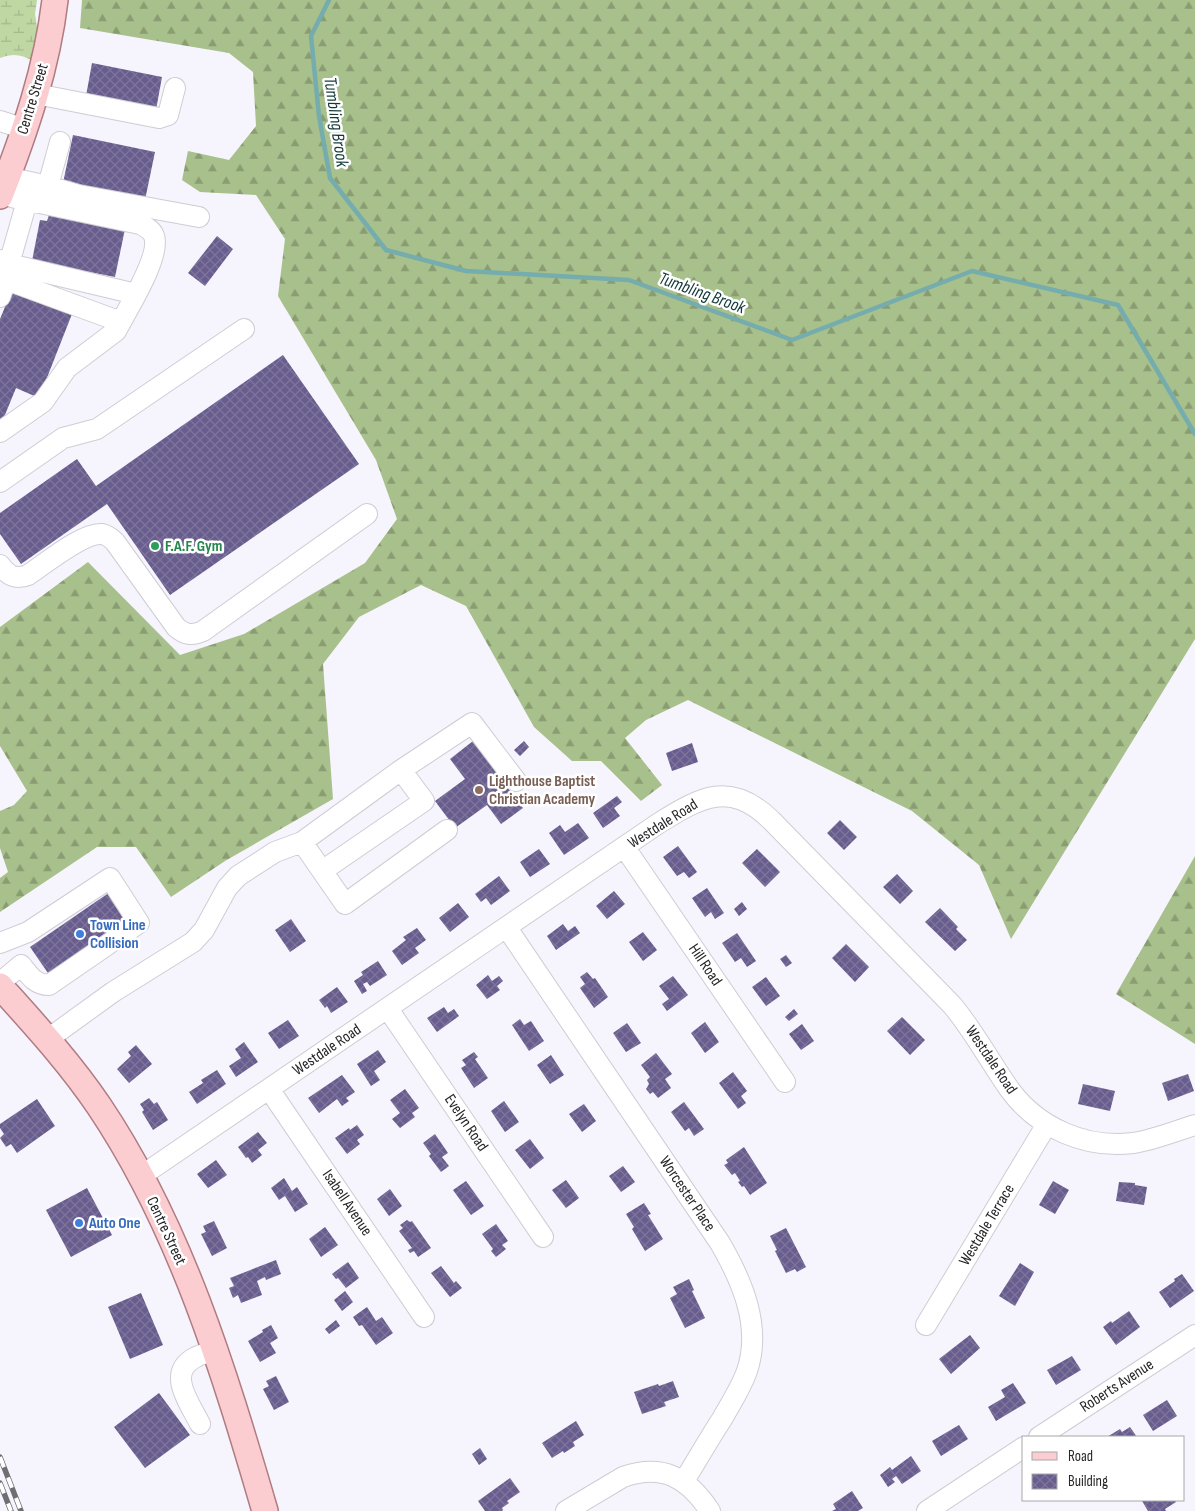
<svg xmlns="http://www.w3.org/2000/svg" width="1195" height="1511" viewBox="0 0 1195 1511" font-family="'Sofia Sans Condensed',sans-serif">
	<defs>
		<pattern id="forest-firs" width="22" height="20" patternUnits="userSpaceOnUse" patternTransform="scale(1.25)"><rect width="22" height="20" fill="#a8c08b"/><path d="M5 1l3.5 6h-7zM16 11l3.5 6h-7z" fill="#899c72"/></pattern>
		<pattern id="wetland-marsh" width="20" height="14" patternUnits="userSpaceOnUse" patternTransform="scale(1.25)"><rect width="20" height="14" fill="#bfd7a3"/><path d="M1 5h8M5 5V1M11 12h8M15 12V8" fill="none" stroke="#a4b88c"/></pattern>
		<pattern id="building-cross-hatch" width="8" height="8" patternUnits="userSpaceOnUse" patternTransform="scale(1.25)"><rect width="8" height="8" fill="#685d8e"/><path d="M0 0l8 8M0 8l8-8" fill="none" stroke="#7e759a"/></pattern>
	</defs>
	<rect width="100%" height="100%" fill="#f6f4fc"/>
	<path fill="url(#forest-firs)" d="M82,0H1195V639L1011,939L979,865L912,811L688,700L646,720L625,738L662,785L641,801L601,761H572L534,727L466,606L421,585L359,617L323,664L333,799L225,861L171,897L136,847H97L0,912V878L8,872L0,848V811L14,805L27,791L0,746V627L88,562L180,655L244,634L365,563L397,519L376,460L278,296L285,239L256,195L200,192L182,180L188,151L229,160L256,126L253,72L229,53L80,28Z
		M1195,856V1044L1116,994Z"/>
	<path fill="url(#wetland-marsh)" d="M0,0H37L35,14L38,33L33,61C21,54 13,53 0,58Z"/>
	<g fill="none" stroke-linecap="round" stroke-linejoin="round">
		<path stroke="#75acad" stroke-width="4.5" d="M329,0L311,36L319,116L330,178L386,250L466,271L629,280L792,340L972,271L1118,305L1195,434"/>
	</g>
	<path fill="url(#building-cross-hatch)" d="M92,63L162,77L156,110L86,96Z
		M73,135L155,152L145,200L63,183Z
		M49,215L125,229L115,277L32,261L40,220L47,221Z
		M217,236L233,249L205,286L188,273Z
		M12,290L72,314L39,398L16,388L0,427V319Z
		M283,355L359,464L170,595L107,504L21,564L0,534V513L77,459L96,486Z
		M473,741L523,808L501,824L487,805L455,828L435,801L465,779L450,759Z
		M524,741L529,747L520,756L514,750Z
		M692,743L698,762L672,771L666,753Z
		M617,796L622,802L614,808L620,816L603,828L593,813Z
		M840,820L857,837L844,850L827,833Z
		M578,823L589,838L564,855L549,833L560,825L565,832Z
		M678,846L697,872L689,878L684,872L677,876L663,857Z
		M539,849L550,864L530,877L520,862Z
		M757,849L780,872L765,887L742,863Z
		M897,874L913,891L900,904L883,887Z
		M499,876L510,891L491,905L486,898L481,902L475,894Z
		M707,888L724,913L715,919L711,912L705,917L692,898Z
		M614,891L625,904L607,919L596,906Z
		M110,892L130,921L50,976L30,947Z
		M742,902L747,909L739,916L734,909Z
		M458,903L469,917L450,932L439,918Z
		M940,908L958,927L956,929L967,940L955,951L925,922Z
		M291,919L306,941L290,952L275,930Z
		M563,924L568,931L575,926L580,933L556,950L547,936Z
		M417,928L426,940L415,948L419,953L402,965L392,951L406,940L403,937Z
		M643,932L657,950L643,961L629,942Z
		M737,933L756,961L747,967L741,958L735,962L722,943Z
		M846,944L869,967L855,982L832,958Z
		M786,955L792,963L786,967L780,959Z
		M378,961L387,975L370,986L367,982L363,984L367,991L362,994L354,981L363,975L361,972Z
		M587,972L593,979L595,978L608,997L594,1008L580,988L585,984L580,977Z
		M488,975L492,981L499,976L503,981L497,986L500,990L487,999L476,985Z
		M673,976L688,995L667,1011L662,1004L669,999L659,986Z
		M766,977L780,996L766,1006L752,987Z
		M337,987L348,1002L331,1013L327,1006L325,1008L319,1000Z
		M444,1007L448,1013L454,1009L459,1016L437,1032L427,1018Z
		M794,1009L798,1014L789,1021L785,1017Z
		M902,1017L925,1040L910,1055L887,1031Z
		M520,1019L524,1025L531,1021L544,1041L529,1051L512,1025Z
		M288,1020L299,1036L279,1049L268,1033Z
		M705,1022L719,1042L705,1053L691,1033Z
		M627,1023L641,1043L626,1052L613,1033Z
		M802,1024L814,1041L801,1050L789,1034Z
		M244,1042L258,1062L236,1077L229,1066L241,1058L235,1049Z
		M136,1045L152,1064L129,1083L117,1069L131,1056L128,1052Z
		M378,1050L386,1062L374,1071L380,1080L371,1086L357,1064Z
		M474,1052L478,1057L475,1059L488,1078L474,1088L461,1068L466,1065L462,1060Z
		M656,1053L672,1074L665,1079L671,1088L658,1098L653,1092L650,1094L646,1089L649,1084L647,1080L650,1077L641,1065Z
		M551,1055L564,1075L550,1084L537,1065Z
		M217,1070L226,1084L197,1104L189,1092L203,1083L201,1080Z
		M733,1072L747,1091L741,1096L746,1103L738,1109L719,1083Z
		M1188,1074L1194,1091L1168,1101L1162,1083Z
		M342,1075L355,1092L346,1098L349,1101L342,1106L337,1099L319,1113L308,1098Z
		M1083,1084L1115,1091L1110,1111L1078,1104Z
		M405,1089L419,1108L412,1113L415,1117L400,1128L392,1119L400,1113L390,1100Z
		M149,1098L154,1104L157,1102L168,1120L153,1130L142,1112L144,1110L140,1104Z
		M37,1099L55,1126L17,1153L11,1144L6,1147L0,1138L4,1134L0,1128V1124Z
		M504,1101L519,1122L505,1132L491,1111Z
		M684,1102L704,1129L694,1136L689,1128L685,1131L671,1112Z
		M584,1104L596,1121L582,1132L569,1114Z
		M357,1125L364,1135L357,1140L360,1144L347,1154L335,1138L349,1128L350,1130Z
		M258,1132L267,1143L258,1150L262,1155L252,1163L248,1157L246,1158L238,1147Z
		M435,1134L448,1153L442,1157L449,1166L441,1172L429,1156L431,1154L423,1143Z
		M530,1139L544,1158L530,1169L515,1150Z
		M744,1147L767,1183L750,1195L744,1186L742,1187L738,1182L740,1181L735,1173L732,1175L724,1165L728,1163L726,1160Z
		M216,1160L227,1175L208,1188L197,1174Z
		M623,1166L635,1182L621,1192L609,1176Z
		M284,1178L292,1191L297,1187L308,1204L295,1212L285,1196L279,1200L271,1188Z
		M566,1180L579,1198L566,1208L552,1190Z
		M466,1181L484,1206L471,1215L453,1190Z
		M1053,1181L1069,1190L1055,1214L1039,1205Z
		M1119,1182L1135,1183V1185L1147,1187L1144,1205L1116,1201Z
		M87,1188L112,1235L71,1257L46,1210Z
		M390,1189L402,1206L389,1216L377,1199Z
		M644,1203L651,1214L648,1215L663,1239L645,1251L632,1229L634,1227L626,1214Z
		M407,1220L410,1222L412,1221L431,1248L418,1257L414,1251L410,1253L408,1250L412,1248L399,1231L403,1228L400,1225Z
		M214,1221L227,1248L212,1256L201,1234L206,1232L203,1226Z
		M496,1224L508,1241L502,1245L506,1249L496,1257L491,1251L493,1249L482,1234Z
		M325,1227L338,1245L321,1257L309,1239Z
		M786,1228L806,1267L797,1272L795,1269L786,1273L775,1251L777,1250L770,1236Z
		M276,1260L281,1274L266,1280L265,1277L257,1281L262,1295L241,1303L238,1295L233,1298L229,1288L234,1286L230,1278Z
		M348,1262L359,1278L346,1288L338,1278L336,1279L332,1274Z
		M1020,1263L1034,1272L1015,1306L999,1296Z
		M441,1266L454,1283L456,1281L462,1288L450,1297L431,1273Z
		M1182,1274L1194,1291L1170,1308L1159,1292L1175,1281L1174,1279Z
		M689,1279L694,1290L692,1291L705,1318L685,1328L670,1298L677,1294L673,1287Z
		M345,1291L353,1302L342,1311L334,1300Z
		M141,1293L163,1345L130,1359L108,1307Z
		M367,1307L376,1321L382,1317L393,1333L376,1345L362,1325L359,1326L353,1317Z
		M1129,1311L1140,1327L1116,1345L1103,1327L1111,1321L1112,1323Z
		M336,1320L340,1326L329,1334L325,1329Z
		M271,1325L278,1338L270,1343L276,1353L260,1362L248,1341L263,1332L262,1330Z
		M970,1335L980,1348L951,1374L939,1359Z
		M1072,1356L1081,1370L1056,1385L1047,1370Z
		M276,1376L289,1402L274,1410L263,1389L269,1386L266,1381Z
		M673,1381L679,1397L664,1402L666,1406L642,1414L634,1392L658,1384L659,1386Z
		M1013,1383L1026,1403L996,1421L988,1407L1005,1397L1001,1390Z
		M159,1393L190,1435L145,1468L114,1427Z
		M1167,1400L1177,1416L1153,1431L1143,1415Z
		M576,1421L584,1435L573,1442L575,1446L564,1453L563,1451L552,1458L542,1443Z
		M959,1425L968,1439L941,1456L932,1441Z
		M1130,1427L1137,1437H1107L1120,1429L1122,1432Z
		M480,1448L487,1459L479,1465L472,1454Z
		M911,1456L921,1471L902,1484L896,1476L892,1479L895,1482L888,1487L880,1475L890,1467L892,1470Z
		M510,1478L520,1492L507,1501L509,1503L502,1508L503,1510L502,1511H485L478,1501Z
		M852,1491L863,1508L858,1511H832L836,1509L833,1504Z
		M1144,1500H1174L1176,1502L1165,1509L1166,1511H1148L1142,1501Z"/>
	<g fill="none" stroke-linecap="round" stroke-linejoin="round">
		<g stroke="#cecdd4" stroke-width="22">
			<path id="minor" d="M36,94L159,118L168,115L175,88
				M0,121L25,129
				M7,177L48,186L79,195L199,217
				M48,186L60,142
				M1,194L16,198L140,224C146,227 152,230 154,236C161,255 130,305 121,322
				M0,260L9,264L136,294
				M0,280L15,283L121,322L116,331L67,368L43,402L0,432
				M0,297L6,281L9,264L27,201
				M0,482L63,438L97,429L244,329
				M0,565C8,576 16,580 28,575C45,564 83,532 102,534C107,535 111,538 115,542L176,627C185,635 192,636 203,631L367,514
				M302,842L345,904L447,830
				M625,848L785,1082
				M322,871L424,801L401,770
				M507,928L720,1243C742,1281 762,1326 747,1371C741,1388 731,1403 722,1419C709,1439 697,1460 684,1481
				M0,943L28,932L110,878L139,923L49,985C35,985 29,975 21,965L0,983
				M388,1009L543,1237
				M48,1039L113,992L193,942L204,930L227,888L238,876L275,852L302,842L401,770L472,723L516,781
				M269,1089L424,1317
				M141,1176L659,823C701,797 730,780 771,820L952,1005C974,1031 990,1062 1010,1090C1038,1128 1086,1149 1133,1143C1154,1140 1175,1131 1195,1125
				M926,1325L1047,1124
				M200,1424C190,1403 165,1373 196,1357C201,1354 209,1353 215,1351
				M1039,1437L1195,1335
				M566,1511L623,1477C663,1463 688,1478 710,1511
				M927,1511L1024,1447"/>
		</g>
		<g stroke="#af7c81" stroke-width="28">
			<path id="major" d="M0,196C25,132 47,68 55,0
				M0,986C35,1025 70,1063 99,1106C181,1228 224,1371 265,1511"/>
		</g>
		<use href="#minor" stroke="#fff" stroke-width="20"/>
		<use href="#major" stroke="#fbcdd0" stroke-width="25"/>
		<g stroke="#6f6e72" stroke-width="5.5">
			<path id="rail" d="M0,1457L21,1511
				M0,1483L11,1511"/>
		</g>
		<use href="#rail" stroke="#fff" stroke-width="4" stroke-dasharray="11" stroke-linecap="butt"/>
	</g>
	<circle fill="#2e9e5b" stroke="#fff" stroke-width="2" cx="155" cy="546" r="5"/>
	<circle fill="#8d6e63" stroke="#fff" stroke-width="2" cx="479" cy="790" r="5"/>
	<g fill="#3f7fe0" stroke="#fff" stroke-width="2">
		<circle cx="80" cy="934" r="5"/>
		<circle cx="79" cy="1223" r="5"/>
	</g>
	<g text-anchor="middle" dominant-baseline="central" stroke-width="5" stroke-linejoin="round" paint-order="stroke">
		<g font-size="16" fill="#262628" stroke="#fff">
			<text transform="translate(33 99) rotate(-73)">Centre Street</text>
			<text transform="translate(663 824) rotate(-32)">Westdale Road</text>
			<text transform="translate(705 965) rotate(56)">Hill Road</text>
			<text transform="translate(327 1050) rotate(-34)">Westdale Road</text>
			<text transform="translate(991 1060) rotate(56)">Westdale Road</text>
			<text transform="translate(466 1123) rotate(56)">Evelyn Road</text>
			<text transform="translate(687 1194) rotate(56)">Worcester Place</text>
			<text transform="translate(347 1203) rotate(56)">Isabell Avenue</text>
			<text transform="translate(987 1225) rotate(-59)">Westdale Terrace</text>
			<text transform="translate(166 1231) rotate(65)">Centre Street</text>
			<text transform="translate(1117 1386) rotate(-33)">Roberts Avenue</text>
		</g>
		<g font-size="16" font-weight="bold" fill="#27864d" stroke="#fff" text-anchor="start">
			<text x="165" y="546">F.A.F. Gym</text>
		</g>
		<g font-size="16" font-weight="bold" fill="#785e54" stroke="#fff" text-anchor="start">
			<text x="489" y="781">Lighthouse Baptist<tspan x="489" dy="18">Christian Academy</tspan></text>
		</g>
		<g font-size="16" font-weight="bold" fill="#366cbe" stroke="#fff" text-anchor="start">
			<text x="90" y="925">Town Line<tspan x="90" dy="18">Collision</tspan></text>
			<text x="89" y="1223">Auto One</text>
		</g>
		<g font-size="18" font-style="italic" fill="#13393a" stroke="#fff">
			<text transform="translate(336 122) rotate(82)">Tumbling Brook</text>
			<text transform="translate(702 293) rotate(20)">Tumbling Brook</text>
		</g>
	</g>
	<rect x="1022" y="1436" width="162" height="65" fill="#ffffff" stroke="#a8a8a9"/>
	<rect x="1032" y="1452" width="25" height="8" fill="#fbcdd0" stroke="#a8a8a9"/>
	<text x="1068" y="1461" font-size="15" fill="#262628">Road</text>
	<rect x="1032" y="1474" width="25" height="15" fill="url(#building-cross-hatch)" stroke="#a8a8a9"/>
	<text x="1068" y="1486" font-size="15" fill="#262628">Building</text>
</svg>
